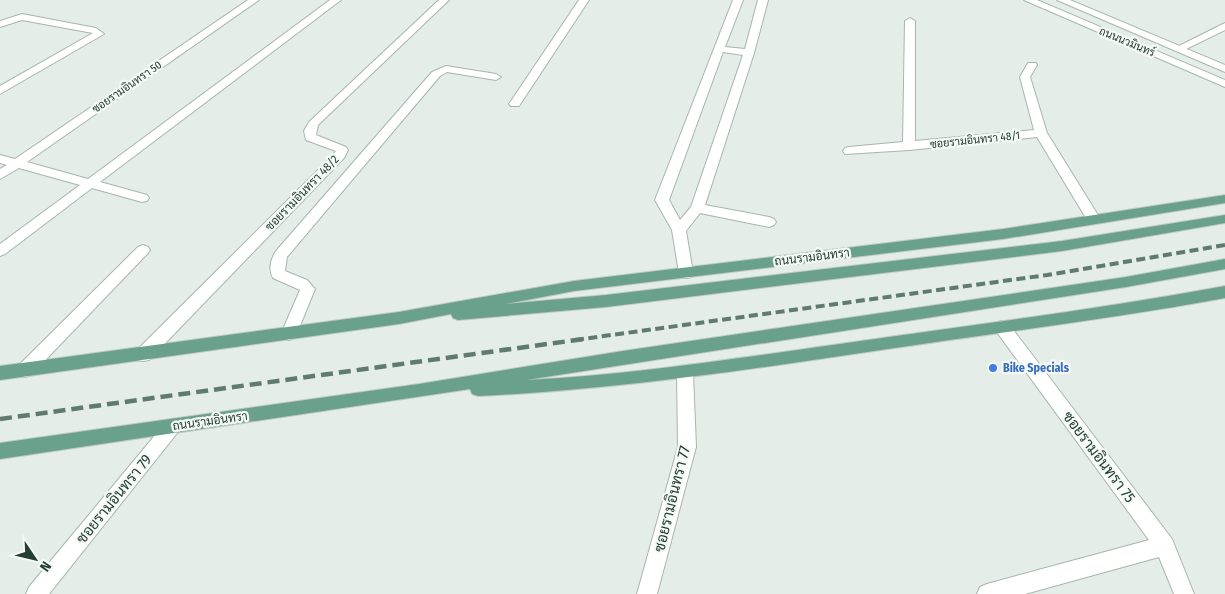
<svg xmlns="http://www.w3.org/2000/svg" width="1225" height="594" viewBox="0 0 1225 594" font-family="'Fira Sans Condensed',Sarabun,sans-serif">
	<rect width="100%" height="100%" fill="#e4ede8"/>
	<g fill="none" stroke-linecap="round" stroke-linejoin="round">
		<g stroke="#a7b5ae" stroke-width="2">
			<path id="service" d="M733,0H743L725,47L745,49L758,0H768L754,53L705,205L769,217L774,219L776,222L774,225L769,227L700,213L686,231L693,273L691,277L686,278L681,277L679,273L672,230L655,200ZM723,52L743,55L691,207L680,220L669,200Z"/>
		</g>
		<g stroke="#a7b5ae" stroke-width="2">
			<path id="minor" d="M248,0H259L27,162L88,179L330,0H341L100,182L147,195L149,198L147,201L142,202L92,188L5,254L0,256V244L80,185L19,168L0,179V169L7,165L0,163V155L15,159Z
				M439,0H449L318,125L316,135L346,147L348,150L344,158L149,360L143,361L137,360L135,355L137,350L334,154L336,151L306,140L304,131L309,122Z
				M579,0H589L519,106H511L509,104Z
				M22,14L96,28L104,34L0,94V86L93,33L22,20L0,27V21Z
				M910,18L915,21V141L1034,130L1020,77L1028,63H1036L1037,65L1030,77L1047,133L1101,220L1099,223H1089L1037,137L909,150L845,154L843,151L845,148L849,147L903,142L905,21Z
				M1225,23V30L1182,51L1178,52L1173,49Z
				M446,66L496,74L501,77L496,80L447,72L440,76L287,257L285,271L307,280L315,289L295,338L289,340L283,338L281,334L300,290L273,278C268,269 271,259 276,251L432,72Z
				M143,245L148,247L150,250L148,253L31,375L25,377L19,375L17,370L19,365L138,247Z
				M1002,321L1008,323L1172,539L1194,594H1174L1159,557L1025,594H977L980,587L987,584L1149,540L996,331L994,327L996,323Z
				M685,366L691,368L693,373L696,447L657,594H637L678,447L677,373L679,368Z
				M172,419L178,422L181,427L178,432L49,594H26L29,587L166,422Z"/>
		</g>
		<g stroke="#a3b8af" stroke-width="2">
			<path id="secondary" d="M1024,0H1037L1225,80V87Z
				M1057,0H1070L1225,65V72Z"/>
		</g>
		<g stroke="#c2c9c6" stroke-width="2">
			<path id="primary" d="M1225,195V203L1003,239L574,291L506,304L606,295L1062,241L1225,215V223L1062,251L606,307L458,320L453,318L451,314L399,324L0,380V366L399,312L574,281L1003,229Z
				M1225,259V269L1126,287L526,380C646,374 764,354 882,338C996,322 1111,307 1225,286V298C1111,319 996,333 881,350C747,370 613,390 478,396L472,394L470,389L0,459V443L419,384L623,351L1126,277Z"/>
		</g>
		<use href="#service" fill="#fff" fill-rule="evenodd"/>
		<use href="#minor" fill="#fff" fill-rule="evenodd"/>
		<use href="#secondary" fill="#fff" fill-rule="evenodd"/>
		<use href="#primary" fill="#6aa18d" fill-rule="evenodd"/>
		<path stroke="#5f7a6f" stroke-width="4" stroke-dasharray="9 4.5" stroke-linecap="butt" d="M575,340L1047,275L1225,245"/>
		<path stroke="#5f7a6f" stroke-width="4.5" stroke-dasharray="12 6" stroke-linecap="butt" d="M0,419L584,339"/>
	</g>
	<circle fill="#3f7fe0" stroke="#f5faf7" stroke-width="2" cx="993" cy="368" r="5"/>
	<g text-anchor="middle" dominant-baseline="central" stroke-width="4.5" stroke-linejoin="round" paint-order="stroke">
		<g font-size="11" fill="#243e34" stroke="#f5faf7">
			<text transform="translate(1127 42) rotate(23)">ถนนนวมินทร์</text>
			<text transform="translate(127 87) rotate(-35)">ซอยรามอินทรา 50</text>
			<text transform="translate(975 140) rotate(-6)">ซอยรามอินทรา 48/1</text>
		</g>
		<g font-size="12" fill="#243e34" stroke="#f5faf7">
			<text transform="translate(302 193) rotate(-46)">ซอยรามอินทรา 48/2</text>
			<text transform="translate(812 257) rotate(-7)">ถนนรามอินทรา</text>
			<text transform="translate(210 421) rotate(-8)">ถนนรามอินทรา</text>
		</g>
		<g font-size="12" font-weight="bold" fill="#366cbe" stroke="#f5faf7" text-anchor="start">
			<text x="1003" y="368">Bike Specials</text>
		</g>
		<g font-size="15" fill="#243e34" stroke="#f5faf7">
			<text transform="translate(1099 457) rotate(53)">ซอยรามอินทรา 75</text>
			<text transform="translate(114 499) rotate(-51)">ซอยรามอินทรา 79</text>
			<text transform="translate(672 499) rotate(-76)">ซอยรามอินทรา 77</text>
		</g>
	</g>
	<g transform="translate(35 559) rotate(125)" stroke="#f5faf7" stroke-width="4" paint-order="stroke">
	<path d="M0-4L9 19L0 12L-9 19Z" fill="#243e34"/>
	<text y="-8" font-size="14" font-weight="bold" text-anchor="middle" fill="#243e34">N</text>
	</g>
</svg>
